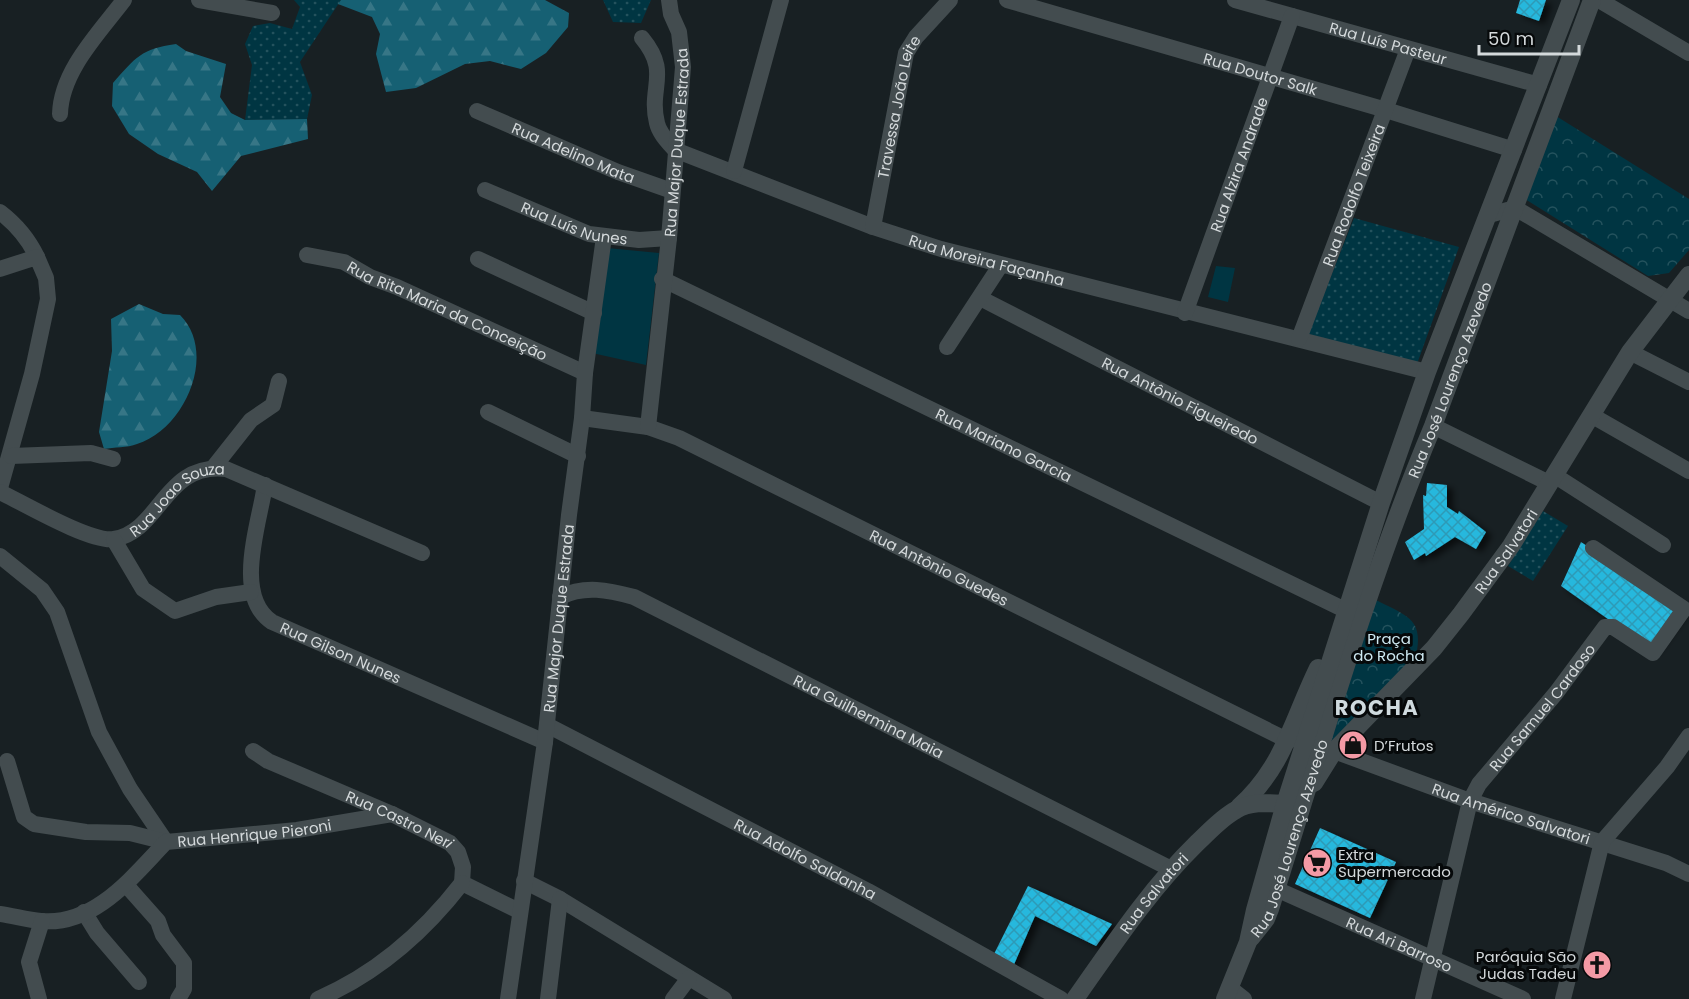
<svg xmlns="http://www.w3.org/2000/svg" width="1689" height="999" viewBox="0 0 1689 999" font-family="Poppins,sans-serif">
	<defs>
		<pattern id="grass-dots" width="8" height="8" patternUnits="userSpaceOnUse" patternTransform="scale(1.5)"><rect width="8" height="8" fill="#003542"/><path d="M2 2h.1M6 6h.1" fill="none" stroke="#24525d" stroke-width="1.8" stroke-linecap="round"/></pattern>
		<pattern id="forest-firs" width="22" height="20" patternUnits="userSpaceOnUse" patternTransform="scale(1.5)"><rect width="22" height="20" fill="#166073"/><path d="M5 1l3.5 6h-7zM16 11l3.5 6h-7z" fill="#377686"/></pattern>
		<pattern id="park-crowns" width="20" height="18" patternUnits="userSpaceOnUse" patternTransform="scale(1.5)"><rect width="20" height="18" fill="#003542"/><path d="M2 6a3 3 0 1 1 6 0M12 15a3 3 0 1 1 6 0" fill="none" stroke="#24525d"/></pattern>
		<pattern id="building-cross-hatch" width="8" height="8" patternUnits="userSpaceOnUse" patternTransform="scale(1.5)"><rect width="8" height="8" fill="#27b8dd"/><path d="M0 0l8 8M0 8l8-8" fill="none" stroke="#2d9ab6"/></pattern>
		<filter id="shadow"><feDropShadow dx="6" dy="3.5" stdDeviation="3" flood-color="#0009"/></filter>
	</defs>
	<rect width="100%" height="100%" fill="#182023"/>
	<path fill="url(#grass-dots)" d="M294,0H341L300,62L312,95L307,119L245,120L252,65L245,44L253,26L270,23L292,29L300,7Z
		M603,0H651L641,23L613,22Z
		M1354,218L1459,247L1417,364L1308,334Z
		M1543,511L1568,526L1533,581L1508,566Z"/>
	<path fill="url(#forest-firs)" d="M341,0H545L569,13L568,27L546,53L521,69L490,61L465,64L416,88L386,92L376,54L380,34L372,17L338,4Z
		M176,44L186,51L226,64L220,97L231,113L245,120L307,119L308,139L241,156L212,191L197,172L158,154L129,134L112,106L113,83C136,57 141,49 176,44Z
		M139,304L163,314L180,315C218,353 185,429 137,444C127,448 114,447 104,449L99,432L112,351L111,319Z"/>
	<path fill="url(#park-crowns)" d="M1556,116L1689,199V250L1669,273L1648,276L1525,199Z
		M1376,600C1409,617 1425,619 1415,660L1322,754Z"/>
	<path fill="#003542" d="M607,248L659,253L646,365L592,353Z
		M1216,266L1235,268L1228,302L1208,297Z"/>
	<path fill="url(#building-cross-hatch)" filter="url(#shadow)" d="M1520,0H1546L1539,21L1516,13Z
		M1427,483L1447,485V507L1458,514L1459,511L1486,532L1476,549L1455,537L1426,556L1425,553L1414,560L1405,542L1424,529L1423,495L1426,496Z
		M1581,542L1683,609L1652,650L1561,586Z
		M1320,828L1396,862L1370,918L1295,884Z
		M1028,886L1112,924L1096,946L1035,916L1012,969L992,958Z"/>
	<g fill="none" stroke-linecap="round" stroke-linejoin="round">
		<g stroke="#434c4f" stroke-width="16">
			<path d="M199,0L272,13"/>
			<path id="s1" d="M1007,0L1386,110L1514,150"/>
			<path id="s2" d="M1235,0L1539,85"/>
			<path d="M1599,0L1689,53"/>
			<path id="s3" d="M642,38C671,73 648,87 657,123C659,133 668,142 675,150L873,227L941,249L1427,372"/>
			<path id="s4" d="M477,111L618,172L672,191"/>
			<path d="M60,114C61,71 99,33 124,0"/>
			<path d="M734,171L781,0"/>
			<path id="s5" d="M485,190L589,234L639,240L669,238"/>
			<path d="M0,212C17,225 28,238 37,257"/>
			<path d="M1489,215L1515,208L1689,311"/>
			<path id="s6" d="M873,227L906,53L916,37L950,0"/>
			<path id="s7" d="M307,255L344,262L370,277L397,287L585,373"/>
			<path d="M478,259L594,313"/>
			<path d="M0,269L37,257L46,278L48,299L32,374L0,488"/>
			<path id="s8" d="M662,279L1345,610"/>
			<path id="s9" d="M980,298L1381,503"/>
			<path id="s10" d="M1185,313L1292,16"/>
			<path id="s11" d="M1299,339L1408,49"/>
			<path d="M947,347L1000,266"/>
			<path d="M1630,352L1689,382"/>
			<path d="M488,412L578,456"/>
			<path d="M1591,415L1689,471"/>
			<path id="s12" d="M582,418L648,427L679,438L1289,741"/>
			<path d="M1433,426L1549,483"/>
			<path id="s13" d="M648,427L669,238L683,67L679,32L671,14L669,0"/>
			<path d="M11,456L91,453L113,459"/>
			<path d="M213,468L251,420L273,405L279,381"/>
			<path d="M1554,475L1663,545"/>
			<path id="s14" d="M265,485C259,525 233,596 272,622L545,742"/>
			<path id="s15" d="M0,492C23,503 91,543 114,539C161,531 164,462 226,469L422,553"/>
			<path d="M114,540L143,589L175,611L216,597L251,592"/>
			<path d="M0,556L42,590L57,612L99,732L130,789L166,842"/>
			<path id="s16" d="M560,597C585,585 608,590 634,597L1171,869"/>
			<path id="s17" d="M547,725L868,891L1061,999"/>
			<path id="s18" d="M253,751L268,761L392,814L450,843L458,852L463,867L462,883L519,911"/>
			<path id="s19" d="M1334,751L1470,801L1666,863L1689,874"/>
			<path d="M7,761L24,817L34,824L86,832L130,833L166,842"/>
			<path d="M524,881L560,899L724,999"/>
			<path d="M127,886L158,921L163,935L184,963V989L178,999"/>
			<path id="s20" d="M1276,889L1523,999"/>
			<path d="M84,912L97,933L139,982"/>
			<path id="s21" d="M0,914C14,916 28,920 41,921C95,926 133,876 166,842L297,830L392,814"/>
			<path d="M1230,988L1244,999"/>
			<path d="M39,999L29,962L42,921"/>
			<path d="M318,999C376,974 424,932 462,883"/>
			<path id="s22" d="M508,999L545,742L569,515L582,418L585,373L604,237"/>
			<path d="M548,999L560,899"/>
			<path d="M673,999L689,978"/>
			<path id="s23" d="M1423,999L1470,801L1479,784L1556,693L1605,627H1613L1653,653L1684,609L1593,548"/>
			<path d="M1563,999L1602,842L1667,767L1689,736"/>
		</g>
		<g stroke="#434c4f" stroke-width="18">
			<path id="s24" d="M1314,783L1334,751L1434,648L1461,614L1511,546L1630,352L1689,275"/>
			<path d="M1239,807C1284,767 1293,719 1318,668"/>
			<path id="s25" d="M1251,938L1266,919L1270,909C1321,747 1367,583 1433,426L1592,0"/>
			<path id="s26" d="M1075,999C1113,945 1149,890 1197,843C1209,832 1221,818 1236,810C1250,801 1269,803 1285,804"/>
			<path d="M1225,999L1248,942L1255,910L1285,804L1381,503L1427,372L1571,0"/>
		</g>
	</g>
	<defs>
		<g id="shop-disc" transform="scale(1.5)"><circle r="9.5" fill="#f49aa5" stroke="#06090a"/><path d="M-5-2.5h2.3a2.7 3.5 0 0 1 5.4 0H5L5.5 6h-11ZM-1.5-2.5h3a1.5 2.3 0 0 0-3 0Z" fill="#111"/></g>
		<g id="supermarket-disc" transform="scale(1.5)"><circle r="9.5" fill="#f49aa5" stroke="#06090a"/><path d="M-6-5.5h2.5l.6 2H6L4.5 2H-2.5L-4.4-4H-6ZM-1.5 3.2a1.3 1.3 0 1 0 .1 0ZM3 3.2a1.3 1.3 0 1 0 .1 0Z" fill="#111"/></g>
		<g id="church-disc" transform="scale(1.5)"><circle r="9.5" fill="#f49aa5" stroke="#06090a"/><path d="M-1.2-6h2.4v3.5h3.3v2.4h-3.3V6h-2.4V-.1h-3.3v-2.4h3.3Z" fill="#111"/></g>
	</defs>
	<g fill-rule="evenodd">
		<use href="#shop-disc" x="1353" y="745"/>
		<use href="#supermarket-disc" x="1317" y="863"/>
		<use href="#church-disc" x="1597" y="965"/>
	</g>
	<g text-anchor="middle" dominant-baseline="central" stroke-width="6" stroke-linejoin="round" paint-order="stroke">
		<g font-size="15" fill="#d4d9db" stroke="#06090a">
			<text stroke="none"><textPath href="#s2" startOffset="159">Rua Luís Pasteur</textPath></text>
			<text stroke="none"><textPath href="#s1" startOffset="264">Rua Doutor Salk</textPath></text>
			<text stroke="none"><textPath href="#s6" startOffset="123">Travessa João Leite</textPath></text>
			<text stroke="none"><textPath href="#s13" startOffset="286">Rua Major Duque Estrada</textPath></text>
			<text stroke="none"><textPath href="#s4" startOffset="105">Rua Adelino Mata</textPath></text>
			<text stroke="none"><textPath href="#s10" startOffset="158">Rua Alzira Andrade</textPath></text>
			<text stroke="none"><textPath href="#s11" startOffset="154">Rua Rodolfo Teixeira</textPath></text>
			<text stroke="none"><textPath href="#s5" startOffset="96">Rua Luís Nunes</textPath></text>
			<text stroke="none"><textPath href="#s3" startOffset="453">Rua Moreira Façanha</textPath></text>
			<text stroke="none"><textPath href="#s7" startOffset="152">Rua Rita Maria da Conceição</textPath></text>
			<text stroke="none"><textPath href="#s25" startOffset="594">Rua José Lourenço Azevedo</textPath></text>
			<text stroke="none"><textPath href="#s9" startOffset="225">Rua Antônio Figueiredo</textPath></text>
			<text stroke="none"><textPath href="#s8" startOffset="380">Rua Mariano Garcia</textPath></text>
			<text stroke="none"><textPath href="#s15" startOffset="202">Rua Joao Souza</textPath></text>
			<text stroke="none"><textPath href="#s24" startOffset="302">Rua Salvatori</textPath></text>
			<text stroke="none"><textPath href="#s12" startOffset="390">Rua Antônio Guedes</textPath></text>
			<text stroke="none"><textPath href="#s22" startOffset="384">Rua Major Duque Estrada</textPath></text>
			<text stroke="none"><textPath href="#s14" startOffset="220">Rua Gilson Nunes</textPath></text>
			<text stroke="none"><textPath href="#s23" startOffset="322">Rua Samuel Cardoso</textPath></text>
			<text stroke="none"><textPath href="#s16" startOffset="339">Rua Guilhermina Maia</textPath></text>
			<text stroke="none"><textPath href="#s19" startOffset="188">Rua Américo Salvatori</textPath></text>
			<text stroke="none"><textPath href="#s18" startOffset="162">Rua Castro Neri</textPath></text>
			<text stroke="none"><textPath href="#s21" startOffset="284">Rua Henrique Pieroni</textPath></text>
			<text stroke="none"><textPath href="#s25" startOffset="108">Rua José Lourenço Azevedo</textPath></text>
			<text stroke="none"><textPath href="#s17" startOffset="291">Rua Adolfo Saldanha</textPath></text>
			<text stroke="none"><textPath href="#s26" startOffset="132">Rua Salvatori</textPath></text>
			<text stroke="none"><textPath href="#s20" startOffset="135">Rua Ari Barroso</textPath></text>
		</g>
		<g font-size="15" fill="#cfeaf3" stroke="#06090a">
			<text x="1389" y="638">Praça<tspan x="1389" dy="17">do Rocha</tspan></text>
		</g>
		<g font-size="15" fill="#d4d9db" stroke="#06090a" text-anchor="start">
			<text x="1374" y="745">D’Frutos</text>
			<text x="1338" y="854">Extra<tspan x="1338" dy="17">Supermercado</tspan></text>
			<text x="1576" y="956" text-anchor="end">Paróquia São<tspan x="1576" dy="17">Judas Tadeu</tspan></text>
		</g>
		<g font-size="21" font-weight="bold" letter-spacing="1.5" fill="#cfdade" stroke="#06090a">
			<text x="1377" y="707">ROCHA</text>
		</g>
	</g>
	<path d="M1479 45v9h100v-9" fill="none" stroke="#d4d9db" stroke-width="3"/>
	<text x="1488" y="45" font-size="18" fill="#d4d9db" stroke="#06090a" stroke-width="4.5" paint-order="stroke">50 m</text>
</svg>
